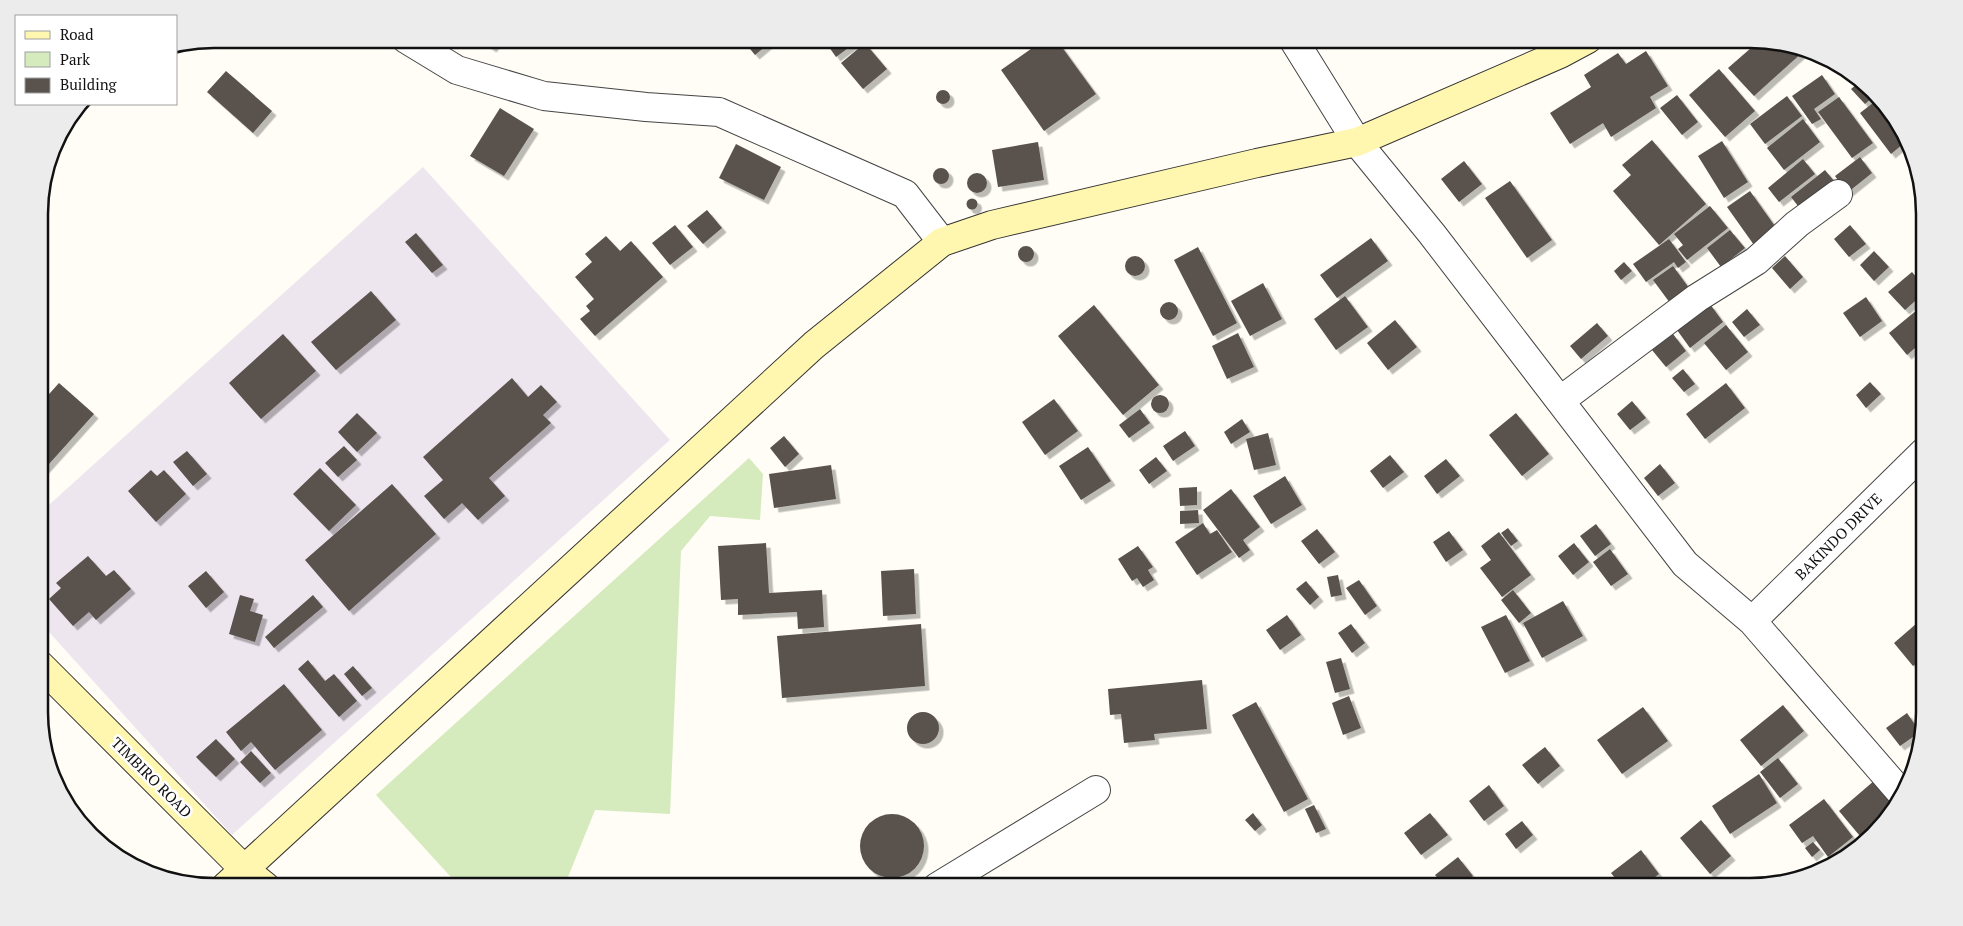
<svg xmlns="http://www.w3.org/2000/svg" width="1963" height="926" viewBox="0 0 1963 926" font-family="'PT Serif',serif">
	<defs>
		<filter id="shadow"><feDropShadow dx="4.5" dy="4.5" stdDeviation="0" flood-color="#0004"/></filter>
	</defs>
	<rect width="100%" height="100%" fill="#fffdf5"/>
	<path fill="#eee6ef" d="M423,167L670,440L232,835L40,622V513Z"/>
	<path fill="#d5ebbd" d="M749,458L763,474L760,520L710,516L681,551L670,814L595,810L564,887H460L376,795Z"/>
	<path fill="#5a524d" filter="url(#shadow)" d="M479,39H499L492,48Z
		M742,39H774L755,55Z
		M825,39H858L859,40L836,57L824,40Z
		M1045,39H1056L1096,94L1044,131L1001,70Z
		M1759,41L1802,49L1804,51L1754,96L1728,68Z
		M865,43L887,69L863,89L841,63Z
		M1646,51L1668,86L1650,97L1656,108L1611,137L1603,123L1570,144L1550,113L1591,87L1584,75L1618,53L1626,64Z
		M1719,69L1755,111L1725,137L1689,95Z
		M226,71L272,111L253,133L207,92Z
		M1822,75L1835,94L1814,109L1821,119L1812,124L1792,96Z
		M1857,84L1874,96L1865,104L1851,89Z
		M936 97a7 7 0 1 1 14 0a7 7 0 1 1-14 0Z
		M1677,95L1698,122L1682,135L1660,108Z
		M1787,96L1802,116L1765,144L1750,124Z
		M1839,97L1873,143L1852,158L1818,112Z
		M1878,99L1888,107L1903,144L1891,154L1860,113Z
		M500,108L534,129L504,176L470,156Z
		M1803,119L1820,142L1784,170L1767,148Z
		M1652,140L1706,204L1659,245L1613,191L1631,175L1622,165Z
		M1722,141L1748,182L1724,198L1698,156Z
		M1038,142L1044,180L998,187L992,150Z
		M736,144L781,167L764,200L719,178Z
		M1860,157L1872,173L1847,193L1835,176Z
		M1803,159L1815,174L1779,202L1768,188Z
		M1464,161L1482,184L1459,202L1441,179Z
		M933 176a8 8 0 1 1 16 0a8 8 0 1 1-16 0Z
		M1825,170L1839,187L1805,215L1791,197Z
		M967 183a10 10 0 1 1 20 0a10 10 0 1 1-20 0Z
		M1510,181L1552,240L1527,258L1485,198Z
		M1750,191L1777,229L1754,245L1727,207Z
		M966.5 204a5.5 5.5 0 1 1 11 0a5.5 5.5 0 1 1-11 0Z
		M1710,206L1728,228L1687,260L1678,249L1683,245L1674,234Z
		M707,210L722,228L703,244L687,226Z
		M675,225L693,247L670,265L652,243Z
		M1850,225L1866,244L1849,257L1834,239Z
		M1730,230L1745,248L1721,267L1707,248Z
		M416,233L443,265L432,273L405,242Z
		M606,236L620,251L631,241L663,277L595,336L580,319L590,311L586,306L594,299L575,277L592,262L585,254Z
		M1371,238L1388,261L1337,298L1320,275Z
		M1669,239L1686,262L1678,268L1674,262L1646,282L1633,264Z
		M1018 254a8 8 0 1 1 16 0a8 8 0 1 1-16 0Z
		M1198,247L1237,323L1213,336L1174,260Z
		M1874,251L1889,267L1874,281L1860,265Z
		M1785,256L1803,277L1790,289L1772,268Z
		M1125 266a10 10 0 1 1 20 0a10 10 0 1 1-20 0Z
		M1624,262L1632,271L1621,280L1614,271Z
		M1673,266L1689,288L1670,303L1653,280Z
		M1912,272L1923,285V294L1905,310L1888,292Z
		M1263,283L1282,319L1250,336L1231,301Z
		M371,291L396,320L336,370L311,342Z
		M1345,296L1368,327L1336,350L1314,319Z
		M1866,297L1882,321L1860,337L1843,313Z
		M1160 311a9 9 0 1 1 18 0a9 9 0 1 1-18 0Z
		M1710,304L1723,322L1690,348L1677,330Z
		M1094,305L1159,385L1123,415L1058,336Z
		M1923,305V341L1907,355L1889,333Z
		M1747,309L1760,325L1744,337L1732,322Z
		M1395,320L1417,347L1388,370L1367,343Z
		M1597,323L1608,336L1581,359L1570,346Z
		M1726,325L1748,352L1726,370L1704,343Z
		M1238,333L1254,367L1227,379L1212,346Z
		M283,334L316,371L261,419L229,383Z
		M1673,334L1686,351L1666,367L1652,350Z
		M1683,369L1695,384L1684,392L1672,378Z
		M512,378L528,397L541,385L557,402L543,415L551,423L489,478L505,496L478,520L462,503L444,519L424,496L443,480L423,457Z
		M1870,382L1881,394L1866,408L1856,395Z
		M59,383L94,414L40,474V402L41,403Z
		M1726,383L1745,408L1705,439L1686,414Z
		M1151 404a9 9 0 1 1 18 0a9 9 0 1 1-18 0Z
		M1054,399L1078,431L1045,455L1022,422Z
		M1632,401L1646,418L1630,430L1617,414Z
		M1140,409L1150,423L1129,438L1119,425Z
		M357,413L377,433L357,452L338,432Z
		M1516,413L1549,454L1522,476L1489,435Z
		M1242,419L1250,432L1231,444L1224,432Z
		M1185,431L1195,446L1173,461L1163,446Z
		M1268,433L1276,465L1254,470L1246,439Z
		M784,436L799,454L785,467L770,448Z
		M344,446L357,460L338,477L325,463Z
		M1088,447L1111,481L1081,500L1059,466Z
		M187,451L207,474L193,486L173,462Z
		M1390,455L1404,472L1383,488L1370,471Z
		M1156,457L1167,471L1149,484L1139,470Z
		M1446,459L1460,476L1437,494L1424,476Z
		M1660,464L1675,483L1658,496L1644,478Z
		M831,465L836,499L774,508L769,474Z
		M320,468L356,505L329,531L293,494Z
		M151,470L157,476L164,470L186,494L156,522L128,491Z
		M1285,476L1302,505L1271,524L1253,496Z
		M392,484L436,534L349,611L305,560Z
		M1197,487V505L1180,506L1179,488Z
		M1231,489L1260,527L1243,540L1250,550L1239,558L1203,510Z
		M1198,510L1199,523L1180,524V511Z
		M1203,523L1210,534L1217,530L1232,552L1197,575L1175,542Z
		M1596,524L1611,544L1595,556L1580,536Z
		M1508,528L1518,541L1511,546L1501,533Z
		M1317,529L1335,552L1319,564L1301,541Z
		M1449,531L1463,550L1446,562L1433,542Z
		M1499,532L1531,575L1502,597L1480,568L1491,560L1481,546Z
		M766,543L769,593L822,590L824,627L798,629L797,612L738,615V599L721,600L718,546Z
		M1574,543L1589,562L1573,575L1558,556Z
		M1138,546L1153,567L1148,570L1154,580L1143,587L1137,578L1132,581L1118,559Z
		M1610,549L1628,574L1611,586L1593,562Z
		M88,556L106,576L114,570L131,589L96,620L89,612L73,626L49,599L61,588L56,583Z
		M914,569L916,614L883,616L881,571Z
		M206,571L224,592L206,608L188,586Z
		M1338,575L1342,595L1331,597L1327,577Z
		M1359,580L1377,606L1365,615L1346,588Z
		M1306,581L1319,597L1310,605L1296,589Z
		M1513,590L1531,613L1519,623L1501,600Z
		M240,595L254,599L250,611L263,615L255,642L229,634Z
		M313,595L323,607L274,648L265,637Z
		M1563,601L1583,636L1542,658L1523,623Z
		M1287,615L1301,635L1280,650L1266,630Z
		M1506,615L1530,661L1505,673L1481,627Z
		M1924,617V657L1913,666L1894,643Z
		M921,624L925,686L782,698L777,636Z
		M1351,624L1365,643L1352,653L1338,633Z
		M1341,658L1350,689L1335,693L1326,662Z
		M308,660L325,681L334,674L357,701L339,717L298,669Z
		M353,666L372,688L362,696L344,674Z
		M1202,680L1207,729L1154,734L1155,740L1124,743L1121,714L1110,715L1108,689Z
		M284,684L322,730L275,770L251,742L241,751L226,732Z
		M1349,696L1361,728L1343,735L1332,703Z
		M1256,702L1308,799L1284,812L1232,715Z
		M1783,705L1804,731L1761,766L1740,740Z
		M1643,707L1668,741L1622,774L1597,740Z
		M907 728a16 16 0 1 1 32 0a16 16 0 1 1-32 0Z
		M1907,713L1920,732L1900,746L1886,728Z
		M216,739L235,759L216,777L196,757Z
		M1545,747L1560,766L1538,784L1522,765Z
		M251,751L271,773L260,783L240,762Z
		M1778,758L1798,784L1780,798L1760,772Z
		M1759,774L1777,803L1730,834L1712,806Z
		M1875,780L1896,804L1881,827L1865,842L1839,811Z
		M1489,785L1504,806L1484,821L1469,801Z
		M1824,799L1853,837L1828,857L1813,836L1802,843L1789,825Z
		M1314,805L1326,829L1316,833L1305,809Z
		M1253,813L1262,825L1255,831L1245,820Z
		M1430,813L1448,835L1421,855L1404,833Z
		M860 846a32 32 0 1 1 64 0a32 32 0 1 1-64 0Z
		M1701,820L1731,856L1710,874L1680,838Z
		M1522,821L1533,835L1516,849L1505,834Z
		M1813,842L1820,850L1812,857L1805,848Z
		M1641,850L1659,874L1642,887H1622L1611,873Z
		M1458,857L1473,876L1459,887H1445L1435,875Z
		M1740,878L1747,887H1728Z"/>
	<g fill="none" stroke-linecap="round" stroke-linejoin="round">
		<g stroke="#444" stroke-width="30">
			<path id="street" d="M406,39L457,70L544,96L646,107L719,112L905,194L942,242
				M1293,39L1357,142L1432,234L1685,564L1752,621L1902,794
				M1561,400L1697,298L1756,261L1797,224L1838,194
				M1752,621L1924,452
				M937,887L1096,790"/>
		</g>
		<g stroke="#333" stroke-width="30">
			<path id="secondary" d="M40,665L245,870L266,887
				M225,887L814,345L942,242L992,225L1257,163L1357,142L1560,54L1588,39"/>
		</g>
		<use href="#street" stroke="#fff" stroke-width="28"/>
		<use href="#secondary" stroke="#fff6b0" stroke-width="28"/>
	</g>
	<g text-anchor="middle" dominant-baseline="central" stroke-width="5" stroke-linejoin="round" paint-order="stroke">
		<g font-size="15" fill="#111" stroke="#fff">
			<text transform="translate(1838 536) rotate(-45)">BAKINDO DRIVE</text>
			<text transform="translate(152 777) rotate(45)">TIMBIRO ROAD</text>
		</g>
	</g>
	<path d="M0 0H1963V926H0ZM214 48H1750A166 166 0 0 1 1916 214V712A166 166 0 0 1 1750 878H214A166 166 0 0 1 48 712V214A166 166 0 0 1 214 48Z" fill="#ececec" fill-rule="evenodd"/>
	<path fill="none" stroke="#111" stroke-width="2.5" d="M214 48H1750A166 166 0 0 1 1916 214V712A166 166 0 0 1 1750 878H214A166 166 0 0 1 48 712V214A166 166 0 0 1 214 48Z"/>
	<rect x="15" y="15" width="162" height="90" fill="#ffffff" stroke="#a0a0a0"/>
	<rect x="25" y="31" width="25" height="8" fill="#fff6b0" stroke="#a0a0a0"/>
	<text x="60" y="40" font-size="15" fill="#111111">Road</text>
	<rect x="25" y="52" width="25" height="15" fill="#d5ebbd" stroke="#a0a0a0"/>
	<text x="60" y="65" font-size="15" fill="#111111">Park</text>
	<rect x="25" y="78" width="25" height="15" fill="#5a524d" stroke="#a0a0a0"/>
	<text x="60" y="90" font-size="15" fill="#111111">Building</text>
</svg>
